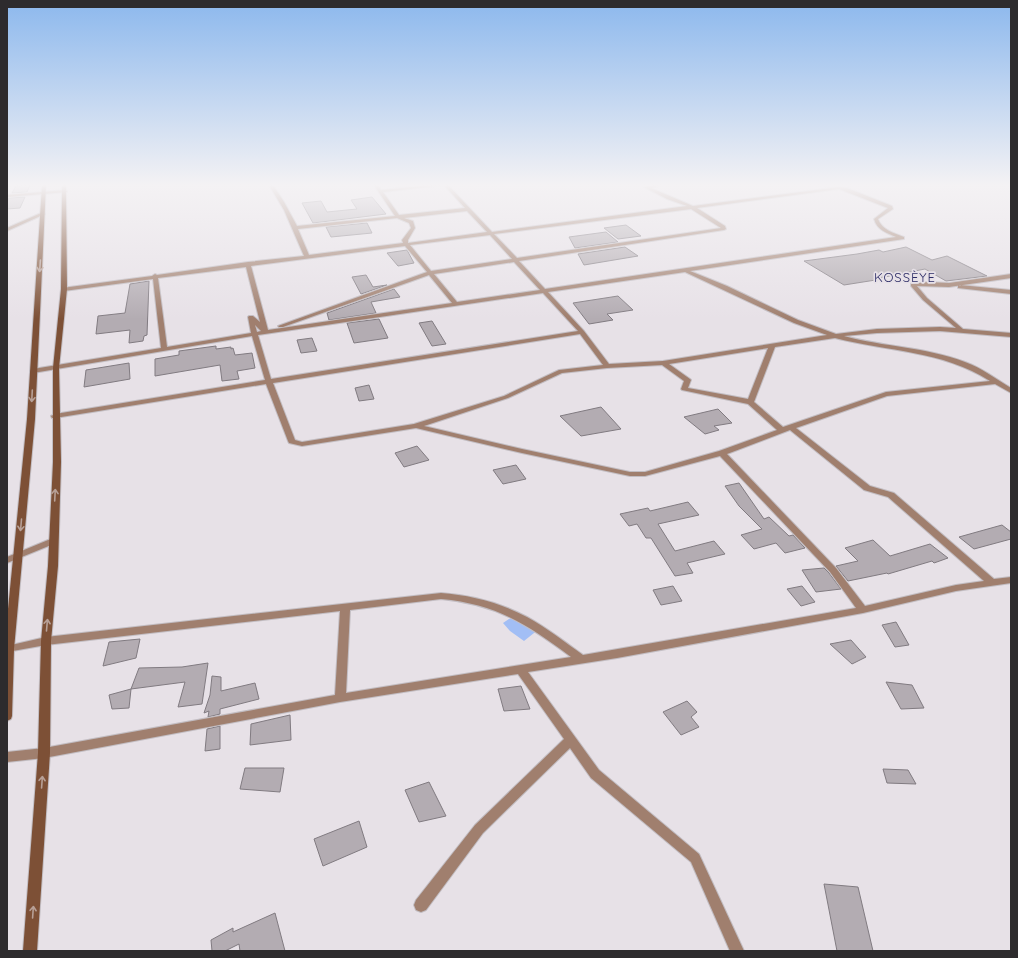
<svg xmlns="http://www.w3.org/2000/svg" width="1018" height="958" viewBox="0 0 1018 958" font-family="Quicksand,sans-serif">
	<rect width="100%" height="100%" fill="#e7e1e7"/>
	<path fill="#a2bef5" d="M515,615L539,629L524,641L510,631L503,623Z"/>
	<path fill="#b3acb2" stroke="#817b81" d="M30,185L27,192L12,193L16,186Z
		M25,197L20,208L7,209V202L9,198Z
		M372,197L386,214L313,223L302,203L321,201L327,212L357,209L351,200Z
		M367,223L372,233L331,237L326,227Z
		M626,225L641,236L618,239L604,228Z
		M606,232L618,242L575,248L569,237Z
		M625,247L638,256L584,265L578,254Z
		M906,247L932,260L947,256L987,276L946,281L925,269L879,278L882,279L844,285L804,261L857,254L879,250L883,252Z
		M407,250L414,263L398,266L387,253Z
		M366,275L373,287L387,285L361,294L352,277Z
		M149,281L147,335L144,336L143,341L129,343L130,330L96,334L98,316L125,313L130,284Z
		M394,289L400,297L371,302L376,313L329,320L327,313Z
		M618,296L633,310L607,314L613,320L589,324L573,303Z
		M379,319L388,338L354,343L347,323Z
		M432,321L446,344L432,346L419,323Z
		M312,338L317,351L301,353L297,340Z
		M216,346V349L231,347V349L233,348L235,355L252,353L255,368L237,371L239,379L222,381L220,365L155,376V359L179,355V351Z
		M129,363L130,379L84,387L86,370Z
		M369,385L374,399L359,401L355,388Z
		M601,407L621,429L581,436L560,416Z
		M718,409L732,423L714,426L719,430L705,434L684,417Z
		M417,446L429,460L404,467L395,453Z
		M516,465L526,479L503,484L493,470Z
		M739,483L764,519L769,517L789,536L793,535L805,548L785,553L776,543L754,549L741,535L762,529L739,506L725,486Z
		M688,502L699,515L658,524L675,551L714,541L725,554L687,563L693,573L675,576L651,538H646L637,524L629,526L620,514L648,508L650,511Z
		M1002,525L1011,532V539L974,549L959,537Z
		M873,540L890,556L930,544L948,558L934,563L932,561L888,574L887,573L848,581L836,566L858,561L845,548Z
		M824,568L829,573L841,589L816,592L802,570Z
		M673,586L682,601L661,605L653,590Z
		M802,586L815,602L801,606L787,589Z
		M896,622L909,645L895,647L882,625Z
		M140,639L136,658L103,666L109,642Z
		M851,640L866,657L852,664L830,644Z
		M208,663L202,704L178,707L185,682L131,689L139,668L182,667Z
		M212,676L221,677V691L255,683L259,699L220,709V714L208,717L209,711L204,713L210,695Z
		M886,682L912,685L924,708L901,709Z
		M521,686L530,709L504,711L498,689Z
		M131,689L129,708L112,709L109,695Z
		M687,701L697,712L691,717L699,727L681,735L663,712Z
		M290,715L291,740L250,745L251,724Z
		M220,726V749L205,751L207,729Z
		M245,768H284L280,792L240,789Z
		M883,769L908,770L916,784L887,783Z
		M429,782L446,816L419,822L405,790Z
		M359,821L367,847L323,866L314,839Z
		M824,884L858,887L873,951H837Z
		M275,913L285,951H240L239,944L225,951H212L211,940L233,928V932Z"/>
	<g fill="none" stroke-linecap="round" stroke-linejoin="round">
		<g stroke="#c2bdc2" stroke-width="2">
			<path id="street" d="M269,185H273L284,202L297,226L395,216L374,185H378L381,190L430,185H448L492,232L687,206L667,199L644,187L652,185H662L651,188L693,206L839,187L847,188L892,206L893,209L878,219C882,230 894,233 904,237V239L690,271L727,286L798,320L836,334L877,329L940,327L956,328L923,300L911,286V284L929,282L949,283L1011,274V278L949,287L917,286L927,298L963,329L1011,333V337L940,331L877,333L844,336C884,347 926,347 965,362C982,368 996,379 1011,388V393L995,384L887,396L796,428L870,486L894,493L994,579L1011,577V583L956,591L863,613L617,658L528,672L599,770L699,854L744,951H730L691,862L591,778L570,748L483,833L426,910L421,912L416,910L414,905L416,900L475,825L564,739L518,674L340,702L44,758L7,762V752L44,748L335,695L340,611L46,645L7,652V646L46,637L441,593C470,595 501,603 527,617C547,628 565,642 583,655L856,608L830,572L720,456L645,476H630L522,453L416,428L302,446L289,443L288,441L266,384L55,418H52L51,416L55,414L265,380L252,336L33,373L30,371L33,369L161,348L153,279L64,291L62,290V288L152,276L155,274L157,275L248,262L304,256L284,210ZM444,185L465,208L399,215L383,192ZM839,189L888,208L874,219C877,230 887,233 896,237L545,289L519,261L724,230L726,229L725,226L697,208ZM691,209L721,228L517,258L494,234ZM467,211L487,232L408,243V240L415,228L413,221L404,218ZM397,218L409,223L411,228L402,240L403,243L309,255L298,229ZM490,235L512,259L431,271L410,245ZM405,246L427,272L278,326L279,327H283L429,275L452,303L268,330L251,266ZM514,262L540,290L457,302L434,274ZM246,267L260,322L253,316H249L248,317L251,333L167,347L158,278ZM685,272L794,323L827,335L663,361L609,364L584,331L548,292ZM543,293L578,331L271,379L258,335ZM255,325L261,331L257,332ZM580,334L603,365L559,370L504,396L414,424L302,442L295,440L273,383ZM835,338C889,352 941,350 990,381L886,392L783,427L754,402L775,347ZM768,348L748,399L688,388L691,380L690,379L669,364ZM662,365L684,381L681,389L682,390L748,404L777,430L719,451L645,472H630L522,449L424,426L508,398L562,373L607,368ZM790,430L864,490L888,497L984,581L956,585L865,606L836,568L727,454ZM441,599C497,604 528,625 571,657L346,693L350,610Z
				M65,190L67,191V192L7,197V195Z
				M41,213L45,214L7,231V228Z
				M960,285L1011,290V294L958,288V286Z
				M53,538L56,539L57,541L56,543L7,563V557Z"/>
		</g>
		<g stroke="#c2bdc2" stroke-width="2">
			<path id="secondary" d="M42,185H46L35,419L14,649L12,716L11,719L7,721V619L27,419Z
				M62,185H66L67,289L59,368L61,462L58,566L51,641L50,753L37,951H23L38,753L41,641L48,566L53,462V368L61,289Z"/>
		</g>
		<use href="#street" fill="#a07f6e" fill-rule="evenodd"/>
		<use href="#secondary" fill="#7d5036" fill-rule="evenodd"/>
	</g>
	<defs><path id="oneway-shaft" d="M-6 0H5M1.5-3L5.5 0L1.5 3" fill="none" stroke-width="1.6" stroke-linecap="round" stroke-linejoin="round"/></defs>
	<g stroke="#b7a097">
		<use href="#oneway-shaft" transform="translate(40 266) rotate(94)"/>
		<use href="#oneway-shaft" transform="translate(32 396) rotate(93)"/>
		<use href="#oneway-shaft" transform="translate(55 495) rotate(-87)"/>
		<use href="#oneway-shaft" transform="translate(21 525) rotate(95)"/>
		<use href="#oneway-shaft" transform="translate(47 625) rotate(-85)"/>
		<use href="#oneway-shaft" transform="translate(42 782) rotate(-86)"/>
		<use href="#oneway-shaft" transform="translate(33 912) rotate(-86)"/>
	</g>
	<linearGradient id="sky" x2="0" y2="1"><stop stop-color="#8cb8ed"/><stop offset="0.58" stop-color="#f4f2f4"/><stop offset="1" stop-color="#f4f2f4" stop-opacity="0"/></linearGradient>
	<rect width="1018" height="319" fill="url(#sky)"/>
	<g text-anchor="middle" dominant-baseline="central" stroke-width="3.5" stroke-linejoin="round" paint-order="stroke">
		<g font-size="13" letter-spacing="1" fill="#2c2c66" stroke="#e7e1e7">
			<text x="905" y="277">KOSSÈYE</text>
		</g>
	</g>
	<rect width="1018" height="958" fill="none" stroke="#2d2b2d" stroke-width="16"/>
</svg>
